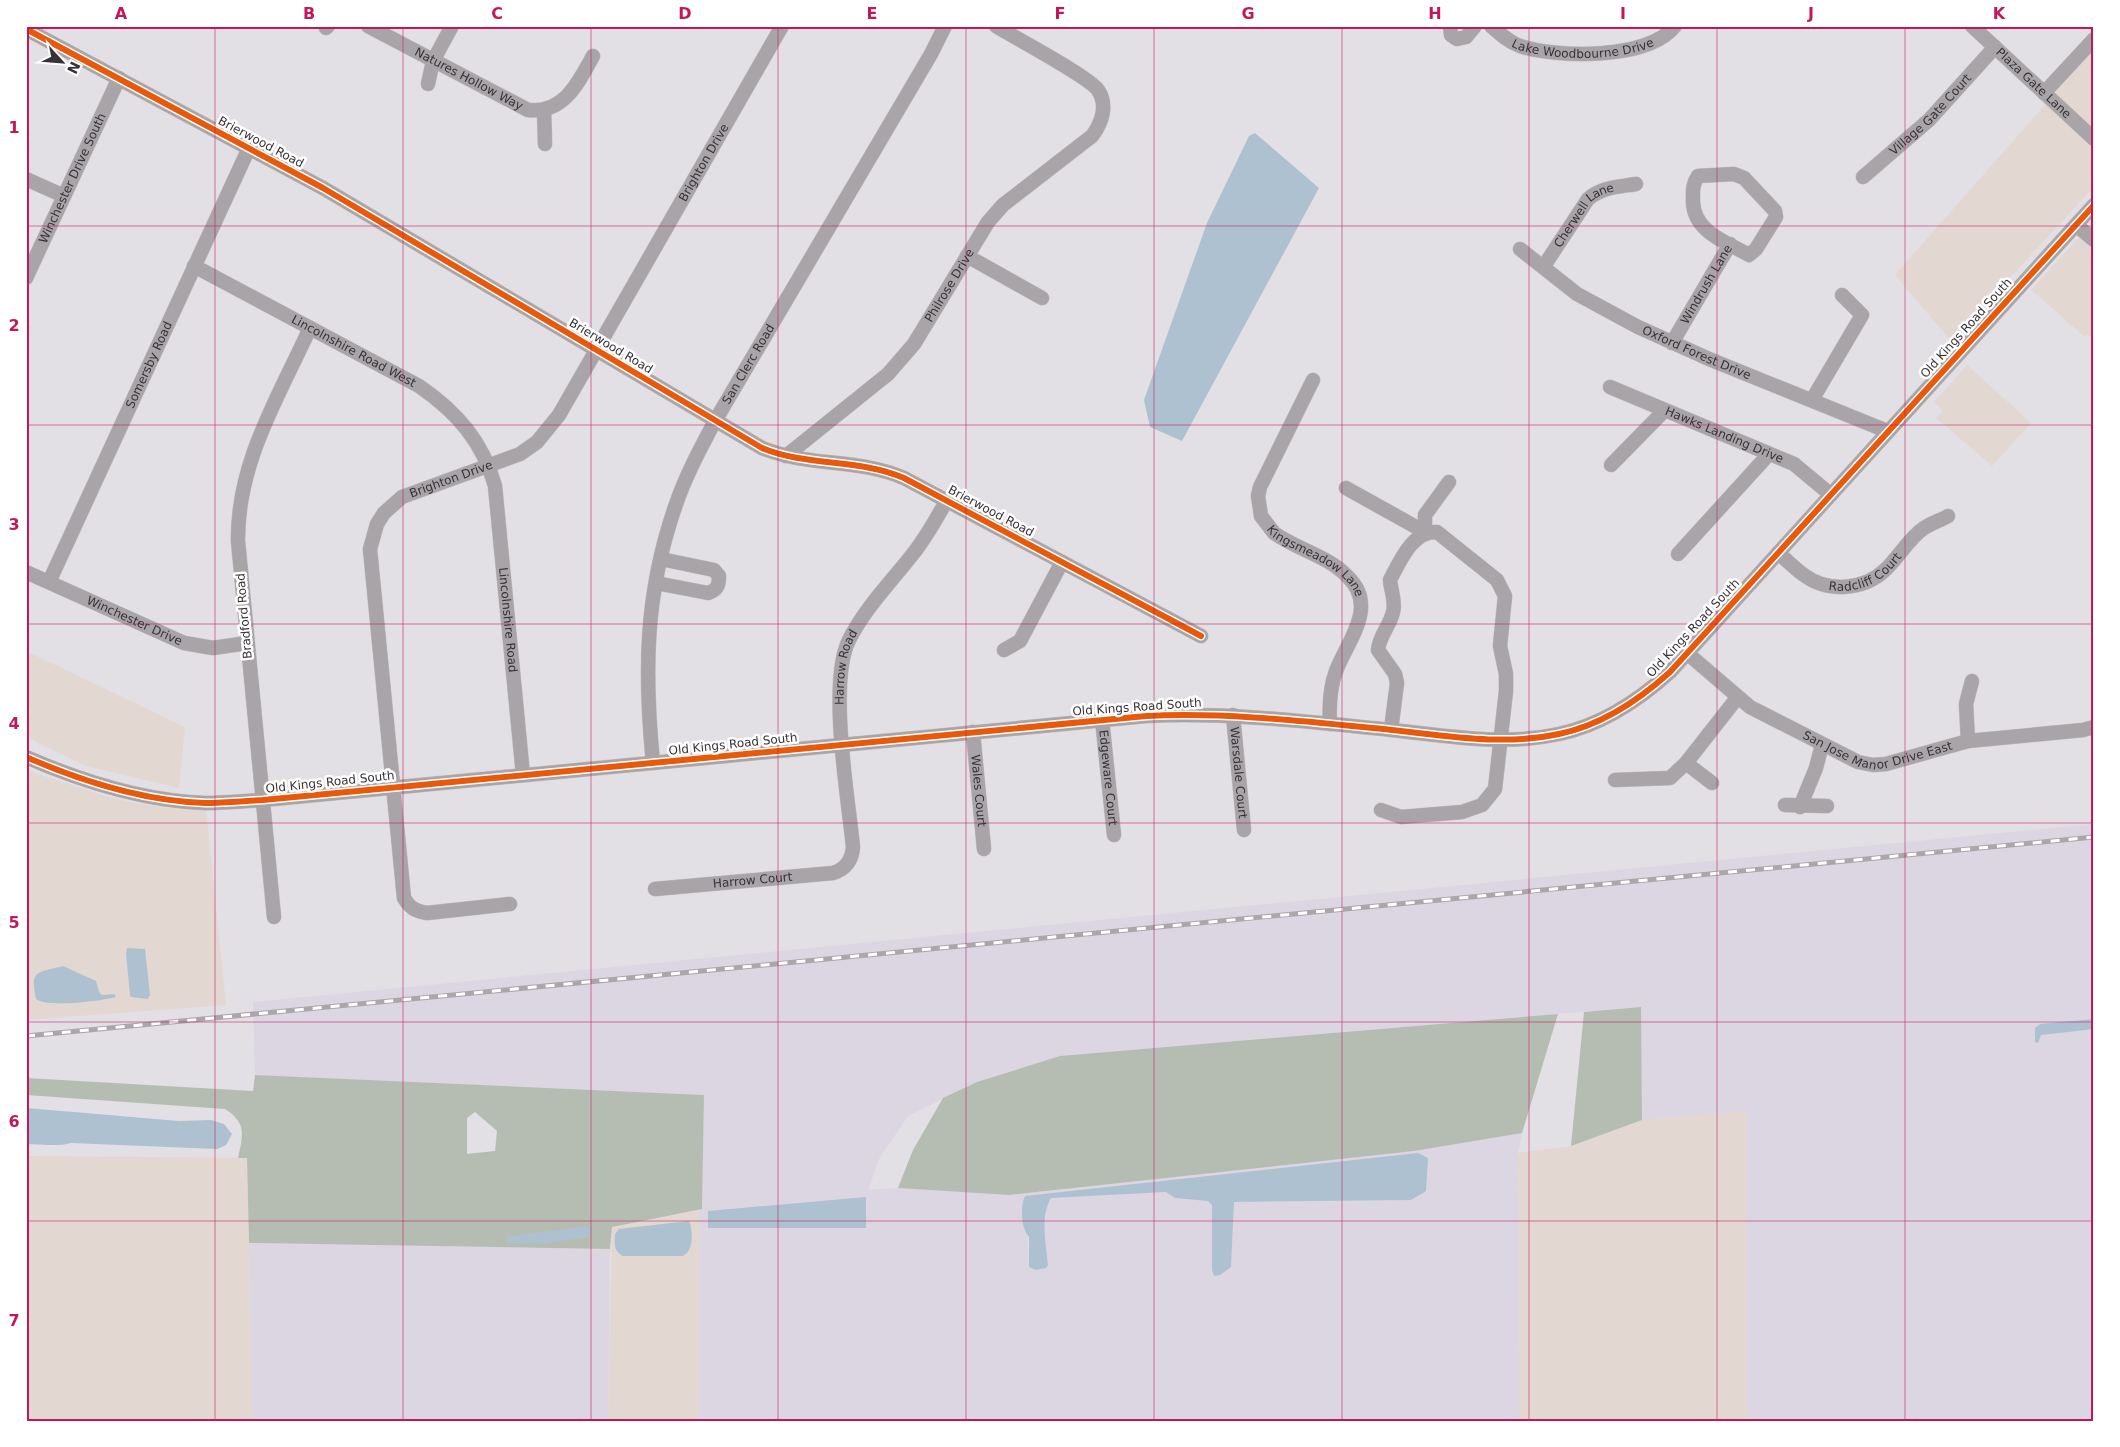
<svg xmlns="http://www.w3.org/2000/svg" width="2120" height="1447" viewBox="0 0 2120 1447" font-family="'DejaVu Sans',sans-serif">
	<rect width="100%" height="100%" fill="#e2dfe5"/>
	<path fill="#e3d7d1" d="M2094,49V187L1951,341L1895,275Z
		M2094,221V340L2087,334L2085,337L2031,290Z
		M1967,365L2031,423L1992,466L1936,418L1943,411L1934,402Z
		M26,651L185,727L179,788L86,766L26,737Z
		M26,770L108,797L142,804L206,810L226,1005L26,1020Z
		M1747,1111V1421H1519L1518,1153L1571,1146L1642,1120Z
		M26,1156L247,1158L253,1421H26Z
		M699,1210V1421H608L612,1227Z"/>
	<path fill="#dcd5e2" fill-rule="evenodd" d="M2094,824V1421H1747V1111L1642,1120L1640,1007L1060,1056L977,1082L908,1116L879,1159L868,1190L898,1188L1009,1195L1414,1151L1522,1133L1518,1153L1519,1421H699V1210L702,1209L704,1095L255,1075L253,1002ZM1428,1159L1411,1200L1234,1202L1231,1267L1212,1270V1205L1209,1201L1175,1198L1166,1192L1051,1198L1047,1204L1045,1228L1029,1267L1026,1196Z
		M249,1243L610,1249L608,1421H253Z"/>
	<path fill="#b5bdb2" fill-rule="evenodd" d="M1641,1007L1642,1120L1571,1146L1584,1012Z
		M1558,1014L1522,1133L1414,1151L1009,1195L898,1188L913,1150L943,1098L977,1082L1060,1056Z
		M255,1075L704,1095L702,1209L612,1227L610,1249L249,1243L247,1158H238C243,1135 247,1123 225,1109L26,1095V1078L253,1091ZM475,1112L497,1131L495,1151L467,1154V1118Z"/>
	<path fill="#aec1d0" d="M1255,133L1319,188L1182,441L1150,427L1144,400L1207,223L1249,136Z
		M127,948L145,949L150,995L148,999L131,997L130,995L126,953Z
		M63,966L96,981L99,992L102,995L114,994L116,997C101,1001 47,1008 36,999C30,970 36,973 63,966Z
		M2094,1019V1029L2041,1035L2038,1043L2035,1042V1028L2040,1024Z
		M26,1108L179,1121L211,1120L224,1124L232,1134L226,1145L217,1149L71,1143C57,1147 42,1144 26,1144Z
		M1418,1153L1428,1158L1426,1191L1411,1200L1234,1202L1231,1267L1220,1275L1214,1276L1212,1270V1205L1208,1201L1175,1198L1166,1192L1051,1198C1040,1216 1046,1245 1048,1265L1046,1268L1036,1270L1029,1267V1237C1021,1228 1020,1207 1025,1196Z
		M866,1197V1228H708V1211Z
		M689,1221C693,1231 694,1250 683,1256H623C613,1251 615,1244 615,1234L619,1229Z
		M587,1226L592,1232L589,1237L541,1244L507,1243L506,1237Z"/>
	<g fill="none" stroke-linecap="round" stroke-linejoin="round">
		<g stroke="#c0bdc2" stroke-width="15">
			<g id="minor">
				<path id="s1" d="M368,26L528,110C564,114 578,83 593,56"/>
				<path d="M1450,26L1451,35L1457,39L1466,37L1475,26"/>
				<path id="s2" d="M1491,26C1500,34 1509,42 1520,46C1558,58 1648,60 1675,26"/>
				<path id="s3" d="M1972,26L2094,139"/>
				<path d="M326,28L328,26"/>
				<path d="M26,29L323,188L762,448C808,467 857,458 904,478L1201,636"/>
				<path d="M428,84L433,61L452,26"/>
				<path d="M2044,93L2094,39"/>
				<path d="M544,110L545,144"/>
				<path d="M1734,174L1744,178L1775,211L1776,217L1756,249L1749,255C1726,242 1694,232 1693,202C1693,191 1692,185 1698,176Z"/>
				<path id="s4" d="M1863,177L1929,120L1995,47"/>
				<path d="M26,179L64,196"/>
				<path d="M2076,225L2094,240"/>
				<path id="s5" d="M1520,249L1577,294L1638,327L1709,359L1887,431"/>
				<path d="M967,256L1042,298"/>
				<path id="s6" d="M194,266L419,386C457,412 483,442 495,486L523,775"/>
				<path id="s7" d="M1544,266L1588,199C1602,187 1618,187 1636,184"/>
				<path id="s8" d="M26,278L119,78"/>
				<path id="s9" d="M1672,343L1730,244"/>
				<path id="s10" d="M1313,380L1260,487L1258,496L1261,516L1274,533C1296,549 1328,556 1347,576C1379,606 1348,640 1336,671C1330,687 1329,706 1330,724"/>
				<path id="s11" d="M1610,387L1794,464L1830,494"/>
				<path d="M1812,400L1862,315L1842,295"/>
				<path id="s12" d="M786,456L888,374L914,344L988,222L1003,205L1092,136C1102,123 1108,105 1098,90C1088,76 1015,38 996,26"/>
				<path d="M1611,465L1664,411"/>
				<path d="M1346,488L1425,532"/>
				<path d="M1425,532V515L1449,482"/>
				<path id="s13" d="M1778,553C1787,560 1795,569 1804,575C1828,593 1864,590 1885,570C1899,557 1909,538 1924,528C1932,523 1941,520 1948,516"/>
				<path d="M1678,554L1769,454"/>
				<path id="s14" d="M26,572L184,643L213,648L247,643"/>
				<path id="s15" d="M49,582L249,148"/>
				<path d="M656,583L708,593C717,590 719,586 719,576L714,570L661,559"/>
				<path d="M1004,650L1020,641L1062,562"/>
				<path id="s16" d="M1687,653L1750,707L1858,762L1873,765L1886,764L1968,741L2083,730L2094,727"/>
				<path id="s17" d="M1233,715L1244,830"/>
				<path id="s18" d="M1102,719L1114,835"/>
				<path id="s19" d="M973,732L984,849"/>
				<path d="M1968,741L1966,704L1972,681"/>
				<path d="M26,757C81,781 144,801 205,803C224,803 244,801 263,800L1146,716C1229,712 1310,722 1392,730C1448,736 1504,746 1559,734C1602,725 1638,701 1670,672L2094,205"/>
				<path id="s20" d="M653,763C644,672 645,594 675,507C685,477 700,449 715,421L931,54L945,26"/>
				<path d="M1686,763L1712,783"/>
				<path d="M1615,780L1670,778L1686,763L1737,698"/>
				<path d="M1785,805L1827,806"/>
				<path d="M1800,807L1816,768L1822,745"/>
				<path d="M1381,810L1401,817L1462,812L1482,805L1495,789L1506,691V674L1500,646L1505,596L1497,580L1437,532C1413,530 1400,561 1390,580C1391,591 1396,602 1393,612C1390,626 1379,636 1378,650L1395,674L1397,683L1391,730"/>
				<path id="s21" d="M655,889L833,873C846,869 852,860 853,847C848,797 828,682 849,640C865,608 891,582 912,555C926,538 936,519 947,500"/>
				<path id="s22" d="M510,904L427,913C415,911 410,908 404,898L370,549L377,524L384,513L402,497L520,454L537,442L559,415L782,26"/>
				<path d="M274,917L238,541C237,463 278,398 310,328"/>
			</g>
		</g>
		<use href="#minor" stroke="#a8a4a7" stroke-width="14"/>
		<g stroke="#aaa6aa" stroke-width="5">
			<path id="rail" d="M26,1036L2094,837"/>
		</g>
		<use href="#rail" stroke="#fff" stroke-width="3" stroke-dasharray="9" stroke-linecap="butt"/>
		<g stroke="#fff" stroke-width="9">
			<path id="cycleway" d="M26,29L323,188L762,448C808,467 857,458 904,478L1201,636
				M26,757C81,781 144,801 205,803C224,803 244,801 263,800L1146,716C1229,712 1310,722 1392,730C1448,736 1504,746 1559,734C1602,725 1638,701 1670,672L2094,205"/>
		</g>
		<use href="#cycleway" stroke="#e8590c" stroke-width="6"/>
	</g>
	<path fill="none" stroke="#c2185b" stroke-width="1" stroke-opacity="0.55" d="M215,26V1421M403,26V1421M591,26V1421M778,26V1421M966,26V1421M1154,26V1421M1342,26V1421M1529,26V1421M1717,26V1421M1905,26V1421M26,226H2094M26,425H2094M26,624H2094M26,823H2094M26,1022H2094M26,1221H2094"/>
	<g text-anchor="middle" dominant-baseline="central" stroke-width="5" stroke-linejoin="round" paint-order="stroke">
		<g font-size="12" fill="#363338" stroke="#fff">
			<text stroke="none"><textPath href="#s2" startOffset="99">Lake Woodbourne Drive</textPath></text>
			<text stroke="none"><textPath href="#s1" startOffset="114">Natures Hollow Way</textPath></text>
			<text stroke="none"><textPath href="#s3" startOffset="84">Plaza Gate Lane</textPath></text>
			<text stroke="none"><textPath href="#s4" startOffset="92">Village Gate Court</textPath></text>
			<text transform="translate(261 142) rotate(28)">Brierwood Road</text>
			<text stroke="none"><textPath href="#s22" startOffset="998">Brighton Drive</textPath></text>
			<text stroke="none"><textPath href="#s8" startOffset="110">Winchester Drive South</textPath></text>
			<text stroke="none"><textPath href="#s7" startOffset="66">Cherwell Lane</textPath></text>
			<text stroke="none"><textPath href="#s12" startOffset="239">Philrose Drive</textPath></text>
			<text stroke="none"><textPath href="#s9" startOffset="68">Windrush Lane</textPath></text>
			<text transform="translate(1966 328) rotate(-48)">Old Kings Road South</text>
			<text transform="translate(611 346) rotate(31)">Brierwood Road</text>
			<text stroke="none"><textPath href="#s6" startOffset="181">Lincolnshire Road West</textPath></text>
			<text stroke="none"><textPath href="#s5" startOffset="206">Oxford Forest Drive</textPath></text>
			<text stroke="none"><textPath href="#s20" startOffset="420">San Clerc Road</textPath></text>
			<text stroke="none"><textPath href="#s15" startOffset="239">Somersby Road</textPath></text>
			<text stroke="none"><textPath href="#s11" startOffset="124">Hawks Landing Drive</textPath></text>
			<text stroke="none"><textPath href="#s22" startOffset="578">Brighton Drive</textPath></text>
			<text transform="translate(991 511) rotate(28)">Brierwood Road</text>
			<text stroke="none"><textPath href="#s10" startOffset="221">Kingsmeadow Lane</textPath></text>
			<text stroke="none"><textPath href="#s13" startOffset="102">Radcliff Court</textPath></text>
			<text transform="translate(244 616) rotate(-95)">Bradford Road</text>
			<text stroke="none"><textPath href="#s14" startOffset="119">Winchester Drive</textPath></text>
			<text stroke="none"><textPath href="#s6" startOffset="518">Lincolnshire Road</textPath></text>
			<text transform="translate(1693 628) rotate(-47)">Old Kings Road South</text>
			<text stroke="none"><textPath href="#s21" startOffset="395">Harrow Road</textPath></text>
			<text transform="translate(1137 707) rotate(-4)">Old Kings Road South</text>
			<text stroke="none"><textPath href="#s16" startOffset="222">San Jose Manor Drive East</textPath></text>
			<text transform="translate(733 744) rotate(-6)">Old Kings Road South</text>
			<text stroke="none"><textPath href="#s17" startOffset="58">Warsdale Court</textPath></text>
			<text stroke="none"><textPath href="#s18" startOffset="59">Edgeware Court</textPath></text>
			<text transform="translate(330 782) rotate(-6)">Old Kings Road South</text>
			<text stroke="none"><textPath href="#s19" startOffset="59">Wales Court</textPath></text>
			<text stroke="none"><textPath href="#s21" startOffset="98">Harrow Court</textPath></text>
		</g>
	</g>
	<rect width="2120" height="1447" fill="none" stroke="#ffffff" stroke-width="55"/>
	<g transform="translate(62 62) rotate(116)" stroke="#ffffff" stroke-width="4" paint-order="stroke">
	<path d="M0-4L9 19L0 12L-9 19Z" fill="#363338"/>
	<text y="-8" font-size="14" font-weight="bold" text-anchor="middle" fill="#363338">N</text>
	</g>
	<rect x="28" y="28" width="2064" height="1392" fill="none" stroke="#c2185b" stroke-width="2"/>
	<g font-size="16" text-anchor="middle" font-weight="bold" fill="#c2185b">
		<text x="121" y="19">A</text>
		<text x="309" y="19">B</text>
		<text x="497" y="19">C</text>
		<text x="685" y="19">D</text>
		<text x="872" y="19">E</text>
		<text x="1060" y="19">F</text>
		<text x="1248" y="19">G</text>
		<text x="1435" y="19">H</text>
		<text x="1623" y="19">I</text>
		<text x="1811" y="19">J</text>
		<text x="1999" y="19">K</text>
		<text x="14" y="133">1</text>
		<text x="14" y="331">2</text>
		<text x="14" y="530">3</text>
		<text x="14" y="729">4</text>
		<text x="14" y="928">5</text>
		<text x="14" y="1127">6</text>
		<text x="14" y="1326">7</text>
	</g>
</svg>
